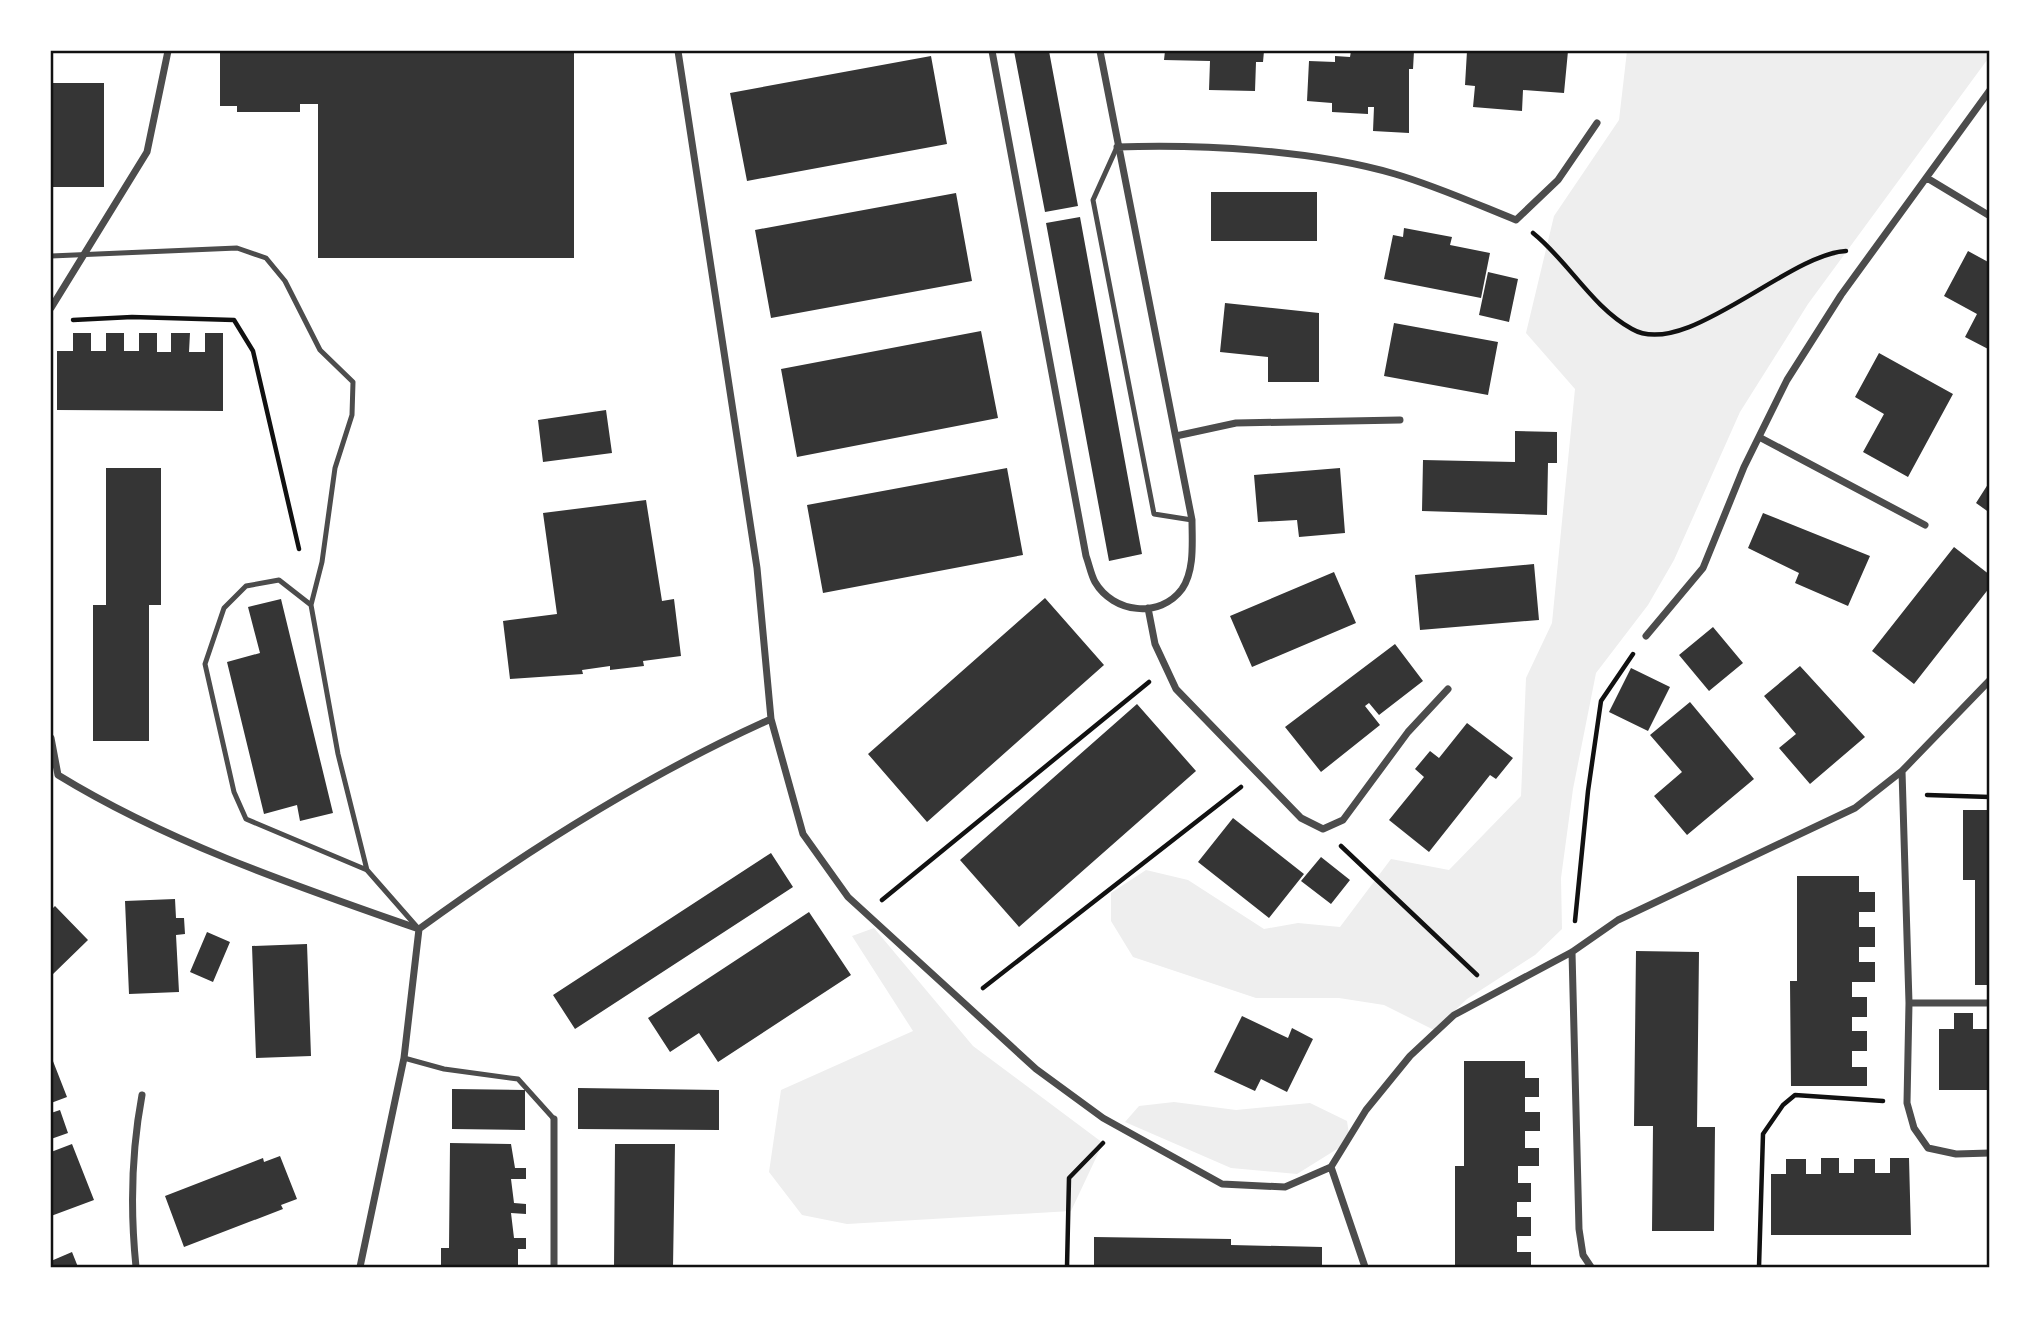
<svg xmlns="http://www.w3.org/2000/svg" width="2041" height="1318" viewBox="0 0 2041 1318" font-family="Bitter,serif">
	<rect width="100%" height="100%" fill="#fff"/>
	<path fill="#eee" d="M1627,51H1990V56L1808,304L1740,412L1674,560L1648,605L1596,673L1573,789L1561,878L1562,929L1535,955L1467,999L1434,1030L1384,1005L1339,998H1256L1133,957L1111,921V893L1146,870L1188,880L1264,929L1298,923L1340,927L1391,859L1449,870L1521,796L1526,678L1552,623L1575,389L1526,333L1554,216L1619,120Z
		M874,928L973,1046L1103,1143L1071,1211L847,1224L802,1215L769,1172L781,1090L913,1031L852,936Z
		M1174,1102L1236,1110L1310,1103L1347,1121L1350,1141L1297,1174L1231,1168L1125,1122L1139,1106Z"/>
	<path fill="#353535" d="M220,51H574V258H318V104H300V112H237V106H220Z
		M1014,51H1049L1078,206L1045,212Z
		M1165,51H1264L1263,62H1256L1255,91L1209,90L1210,61L1164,60Z
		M1351,51H1414L1413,69H1409V133L1373,131L1374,107H1368V114L1332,112V103L1307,101L1309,61L1335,62V56L1350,57Z
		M1467,51H1568L1564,93L1523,90L1522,111L1473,107L1475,86L1465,85Z
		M931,56L947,144L747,181L730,93Z
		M51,83H104V187H51Z
		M1211,192H1317V241H1211Z
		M956,193L972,281L771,318L755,230Z
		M1080,217L1142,554L1109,561L1046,223Z
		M1404,228L1452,237L1450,245L1490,253L1481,298L1384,279L1393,235L1403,237Z
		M1968,251L1990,263V350L1965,337L1977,314L1944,296Z
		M1488,272L1518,279L1509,322L1479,315Z
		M1225,303L1319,313V382H1268V357L1220,352Z
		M1394,323L1498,342L1488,395L1384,376Z
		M981,331L998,418L797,457L781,369Z
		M73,333H91V351H106V333H124V351H139V333H157V352H171V333H190L189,352H205V333H223V411L57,410V351H73Z
		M1879,353L1953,394L1908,477L1863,452L1884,414L1855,397Z
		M606,410L612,453L543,462L538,420Z
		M1515,431L1557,432V463H1548L1547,515L1422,511L1423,460L1515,462Z
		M106,468H161V605H149V741H93V605H106Z
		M1007,468L1023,555L823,593L807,505Z
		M1340,468L1345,533L1299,537L1297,520L1258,522L1254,475Z
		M1990,481V513L1976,503Z
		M646,500L662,601L674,599L681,656L643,661L644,666L610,670V666L582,670L583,674L510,679L503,621L557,614L543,513Z
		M1763,513L1870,556L1848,606L1795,583L1799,573L1748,548Z
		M1954,547L1990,575V587L1914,684L1872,651Z
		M1534,564L1539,620L1420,630L1415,575Z
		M1334,572L1356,623L1252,667L1230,616Z
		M1045,598L1104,665L927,822L868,754Z
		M281,599L333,813L300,821L297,805L264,814L227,662L260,653L248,607Z
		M1713,627L1743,663L1709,691L1679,655Z
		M1395,644L1423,681L1379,715L1369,703L1365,706L1380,725L1321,772L1285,727Z
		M1800,666L1865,737L1810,784L1779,748L1796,734L1764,696Z
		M1631,668L1670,687L1648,731L1609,712Z
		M1690,702L1754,779L1687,835L1654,796L1682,772L1650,735Z
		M1137,704L1196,771L1019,927L960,860Z
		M1467,723L1513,758L1496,779L1490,775L1429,852L1389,820L1424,777L1415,769L1430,751L1439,758Z
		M1963,810H1990V985H1975V880H1963Z
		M1233,818L1304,874L1269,918L1198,862Z
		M771,853L793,887L575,1029L553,995Z
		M1321,857L1350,880L1331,904L1301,881Z
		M1797,876H1859V892H1875V912H1859V927H1875V947H1859V962H1875V982H1852V997H1867V1017H1852V1031H1867V1051H1852V1067H1867V1086H1791L1790,981H1797Z
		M175,899L176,918H184L185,934L176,935L179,992L129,994L125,901Z
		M55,906L88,940L51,976V910Z
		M809,912L851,975L718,1062L699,1033L670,1052L648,1018Z
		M207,932L230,942L213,982L190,972Z
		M307,944L311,1056L256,1058L252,946Z
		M1636,951L1699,952L1697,1127H1715L1714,1231H1652L1653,1126H1634Z
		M1954,1013H1973V1029H1990V1090H1939V1029H1954Z
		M1242,1016L1288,1038L1292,1028L1313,1039L1287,1092L1261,1079L1255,1091L1214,1072Z
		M51,1056L67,1097L51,1103Z
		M1464,1061H1525V1078H1539V1097H1525V1112H1540V1131H1525V1148H1539V1166H1518V1183H1531V1202H1517V1217H1531V1236H1517V1252H1531V1267H1455V1166H1464Z
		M578,1088L719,1090V1130L578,1129Z
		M452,1089L525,1090V1130L452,1129Z
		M60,1110L68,1133L51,1139V1113Z
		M450,1143L511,1144L515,1168H526V1179H511L514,1203L526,1204V1214L511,1213L514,1238H526V1249H518V1267H441V1248H449Z
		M72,1144L94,1200L51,1216V1152Z
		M615,1144H675L673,1267H614Z
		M280,1156L297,1199L281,1205L283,1209L184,1247L165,1196L263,1158L264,1162Z
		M1821,1158H1839V1173H1854V1159H1875V1173H1890V1158H1909L1911,1235H1771V1174H1786V1159H1806V1174H1821Z
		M1094,1237L1231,1239V1245L1322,1247V1267H1094Z
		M72,1252L78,1267H51V1261Z"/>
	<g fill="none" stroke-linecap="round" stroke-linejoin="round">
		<path stroke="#111" stroke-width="4.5" d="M1533,233C1568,261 1592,307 1632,329C1685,360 1788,254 1846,251
			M73,320L132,317L234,320L253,351L299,549
			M1927,795L1990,797
			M1341,846L1477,975
			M882,900L1149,682
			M1575,921L1588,791L1601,701L1633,654
			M983,988L1241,787
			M1067,1267L1069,1178L1103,1143
			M1759,1267L1763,1134L1783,1105L1795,1095L1883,1101"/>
		<path stroke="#4c4c4c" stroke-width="5" d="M1117,147L1093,200L1154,514L1192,520
			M51,256L237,248L266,258L285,281L320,350L353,382L352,415L335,468L322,562L311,605L338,754L367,870L417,927
			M311,605L279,580L246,586L224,608L205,664L234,792L246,819L367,870
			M404,1058L444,1069L518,1079L554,1119"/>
		<path stroke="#4c4c4c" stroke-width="7" d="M992,51L1086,556C1089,564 1091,575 1095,582C1113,613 1160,619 1182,589C1195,570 1192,541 1192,520L1100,51
			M1117,147C1202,144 1313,150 1395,174C1436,186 1476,204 1516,220L1558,180L1597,123
			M1927,178L1990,216
			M51,308L147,152L168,51
			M1176,436L1236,423L1400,420
			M1759,437L1925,525
			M1148,608L1155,644L1176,689L1301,818L1323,829L1343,820L1408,732L1448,689
			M1646,636L1703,568L1744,467L1787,380L1841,295L1990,90
			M771,719L803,834L848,897L964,1003L1036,1069L1103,1118L1222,1184L1285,1187L1331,1167L1366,1110L1410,1056L1454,1015L1572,952L1618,920L1855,808L1902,771L1990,680
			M51,738L58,775C169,843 296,886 419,929
			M1902,771L1909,1003L1907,1103L1914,1128L1928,1148L1956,1154L1990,1153
			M419,929C529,849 646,775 771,719L757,568L678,51
			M1572,952L1579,1229L1583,1255L1591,1267
			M1909,1003H1990
			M554,1119V1267
			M1331,1167L1365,1267
			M136,1267C130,1208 131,1154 142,1095
			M360,1267L404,1058L419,929"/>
	</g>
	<rect width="2041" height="1318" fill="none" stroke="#ffffff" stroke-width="105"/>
	<rect x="52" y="52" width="1936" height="1214" fill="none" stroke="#111" stroke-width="2.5"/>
</svg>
